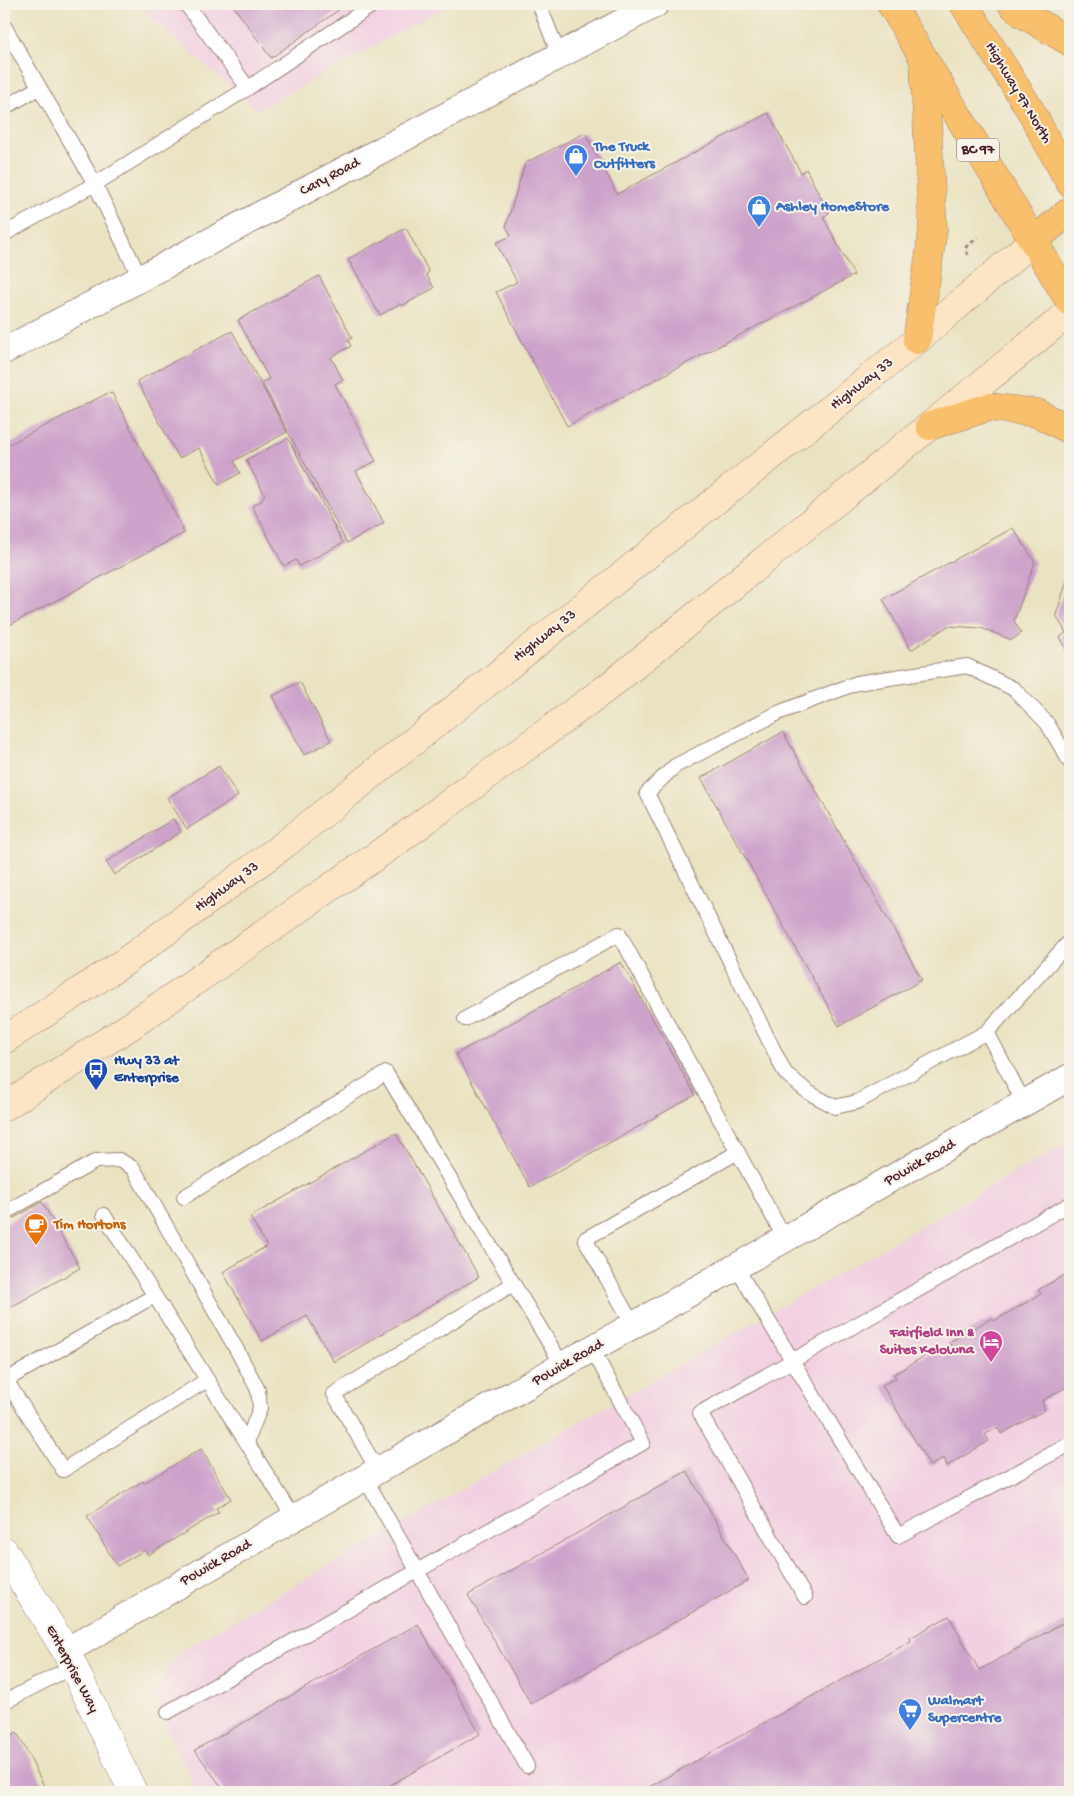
<svg xmlns="http://www.w3.org/2000/svg" width="1074" height="1796" viewBox="0 0 1074 1796" font-family="'Gochi Hand',sans-serif">
	<rect width="100%" height="100%" fill="#f7f3e8"/>
	<filter id="ink" filterUnits="userSpaceOnUse"><feTurbulence type="fractalNoise" baseFrequency=".02" numOctaves="2"/><feDisplacementMap in="SourceGraphic" scale="10" xChannelSelector="R" yChannelSelector="G"/><feConvolveMatrix kernelMatrix="1 2 1 2 8 2 1 2 1" color-interpolation-filters="sRGB"/></filter>
	<filter id="wash" filterUnits="userSpaceOnUse"><feTurbulence type="fractalNoise" baseFrequency=".0096" numOctaves="4" result="noise"/><feDisplacementMap in="SourceGraphic" scale="20" xChannelSelector="R" yChannelSelector="G"/><feGaussianBlur stdDeviation="1.12" result="paint"/><feColorMatrix in="noise" values="0 0 0 0 0 0 0 0 0 0 0 0 0 0 0 0 0 1.4 0 .05"/><feComposite in="paint" operator="in"/></filter>
	<g filter="url(#wash)">
		<rect width="100%" height="100%" fill="#eae3c2"/>
		<path fill="#f2d0e2" d="M140,4H451L258,110L151,18Z
			M1070,1141V1792H198L169,1734L154,1693L179,1652Z"/>
		<g id="blocks">
			<path fill="#cda2cb" d="M232,4H347L271,58Z
				M768,113L801,173L806,169L829,213L823,217L854,275L567,426L496,292L517,282L496,243L511,236L506,226L525,163L585,133L617,194Z
				M406,228L429,272L426,274L434,288L402,306L400,304L380,315L348,259Z
				M319,276L352,338L348,340L351,346L331,357L343,380L335,384L376,461L356,471L384,523L347,543L262,383L269,379L238,320Z
				M232,331L287,432L234,461L240,473L219,485L199,448L179,458L137,381Z
				M108,393L109,394L112,393L183,529H182L184,533L4,628V447Z
				M288,438L343,543L299,566L296,560L284,566L252,506L263,500L262,497L265,495L246,460Z
				M1013,528L1035,562L1014,621L1021,633L1012,640L981,628L948,626L911,650L883,599Z
				M1070,571V656L1060,637L1066,633L1056,615Z
				M300,682L331,741L304,755L273,696Z
				M783,732L922,980L839,1026L701,778Z
				M219,766L238,796L187,829L167,798Z
				M173,819L181,832L114,875L106,862Z
				M621,962L695,1095L530,1187L456,1054Z
				M396,1133L479,1277L334,1362L307,1316L262,1341L223,1272L267,1246L250,1217Z
				M42,1202L80,1268L4,1311V1224Z
				M1070,1272V1385L1042,1401L1045,1410L1001,1434L998,1428L985,1434L989,1441L947,1466L944,1458L930,1466L882,1385L896,1378L894,1374L937,1349L939,1353L951,1346L949,1342L992,1318L994,1321L1041,1294L1038,1290Z
				M201,1449L231,1499L216,1508L219,1512L148,1555L145,1550L117,1566L87,1516L143,1481L144,1483Z
				M687,1471L749,1580L531,1704L468,1595Z
				M949,1616L979,1670L1070,1619V1792H640L911,1641L910,1638Z
				M418,1624L480,1734L378,1792H225L195,1750Z
				M17,1732L47,1792H4V1739Z"/>
		</g>
	</g>
	<g filter="url(#ink)">
		<use href="#blocks" fill-opacity="0" stroke="#9a8176" stroke-width="1"/>
		<g fill="none" stroke-linecap="round" stroke-linejoin="round">
			<g stroke="#9a8176" stroke-width="16">
				<path id="service" d="M186,4L248,88
					M539,4L559,55
					M4,26L95,184L248,88L374,4
					M4,108L38,88
					M4,234L95,184L140,278
					M1070,762L1047,723L1014,689L967,666L857,683L778,713L675,766L647,793L785,1073L808,1092L835,1107L857,1102L987,1032L1070,941
					M465,1019L619,934L785,1239
					M987,1032L1024,1103
					M184,1197L386,1073L563,1366
					M4,1213L96,1161L119,1160L133,1168L238,1352L258,1390L260,1408L247,1442
					M104,1215L294,1518
					M736,1267L898,1536L1070,1444
					M154,1296L6,1380L63,1470L207,1380
					M633,1325L585,1239L738,1152
					M378,1471L334,1394L513,1284
					M365,1478L527,1766
					M805,1597L700,1413L1070,1204
					M4,1702L74,1666
					M168,1712L643,1443L592,1349"/>
			</g>
			<g stroke="#9a8176" stroke-width="28">
				<path id="minor" d="M4,351L656,4
					M66,1651L294,1518L1070,1077"/>
			</g>
			<g stroke="#9a8176" stroke-width="29">
				<path id="tertiary" d="M4,1551L66,1651L133,1792"/>
			</g>
			<g stroke="#9a8176" stroke-width="29">
				<path id="secondary" d="M4,1040L123,963L285,844L917,340L1033,241
					M4,1107L132,1025L399,840L608,687L1070,312"/>
			</g>
			<g stroke="#9a8176" stroke-width="29">
				<path id="primary" d="M1033,241L1070,211"/>
			</g>
			<g stroke="#9a8176" stroke-width="29">
				<path id="trunk" d="M891,4L1070,302
					M964,4L1029,108L1070,183
					M1012,4L1022,13L1070,42
					M917,340L933,230L924,63
					M930,426L989,407L1037,413L1070,430"/>
			</g>
			<path stroke="#9a8176" stroke-width="3" stroke-dasharray="4 4" stroke-linecap="butt" d="M968,255L965,248L978,237"/>
			<use href="#service" stroke="#fff" stroke-width="14"/>
			<use href="#minor" stroke="#fff" stroke-width="26"/>
			<use href="#tertiary" stroke="#fff" stroke-width="28"/>
			<use href="#secondary" stroke="#fce5c4" stroke-width="28"/>
			<use href="#primary" stroke="#f8bf6c" stroke-width="28"/>
			<use href="#trunk" stroke="#f8bf6c" stroke-width="28"/>
		</g>
	</g>
	<defs>
		<g id="shop-pin" transform="scale(1.25)"><path d="M0 17L-7.5 6A9.5 9.5 0 1 1 7.5 6Z" fill="#3f7fe0" stroke="#f7f3e8"/><path d="M-5-2.5h2.3a2.7 3.5 0 0 1 5.4 0H5L5.5 6h-11ZM-1.5-2.5h3a1.5 2.3 0 0 0-3 0Z" fill="#fff"/></g>
		<g id="bus-pin" transform="scale(1.25)"><path d="M0 17L-7.5 6A9.5 9.5 0 1 1 7.5 6Z" fill="#1a4fb4" stroke="#f7f3e8"/><path d="M-5-6H5V4H4V6H2V4H-2V6H-4V4H-5ZM-3.5-4V0h7V-4ZM-3.5 1.2v1.5H-2V1.2ZM2 1.2v1.5H3.5V1.2Z" fill="#fff"/></g>
		<g id="cafe-pin" transform="scale(1.25)"><path d="M0 17L-7.5 6A9.5 9.5 0 1 1 7.5 6Z" fill="#e8710a" stroke="#f7f3e8"/><path d="M-5.5-4.5H6V0H3Q3 3.5 0 3.5H-2.5Q-5.5 3.5-5.5 0ZM3-3.2v2h1.7v-2ZM-6 4.5H4V6H-6Z" fill="#fff"/></g>
		<g id="hotel-pin" transform="scale(1.25)"><path d="M0 17L-7.5 6A9.5 9.5 0 1 1 7.5 6Z" fill="#d1479c" stroke="#f7f3e8"/><path d="M-6-4.5h1.5V1H6V5H4.5V3h-9V5H-6ZM-4 0a1.8 1.8 0 1 1 3.6 0ZM.5 0V-2.5h3Q6-2.5 6 0Z" fill="#fff"/></g>
		<g id="supermarket-pin" transform="scale(1.25)"><path d="M0 17L-7.5 6A9.5 9.5 0 1 1 7.5 6Z" fill="#3f7fe0" stroke="#f7f3e8"/><path d="M-6-5.5h2.5l.6 2H6L4.5 2H-2.5L-4.4-4H-6ZM-1.5 3.2a1.3 1.3 0 1 0 .1 0ZM3 3.2a1.3 1.3 0 1 0 .1 0Z" fill="#fff"/></g>
	</defs>
	<g fill-rule="evenodd">
		<use href="#shop-pin" x="576" y="156"/>
		<use href="#shop-pin" x="759" y="207"/>
		<use href="#bus-pin" x="96" y="1070"/>
		<use href="#cafe-pin" x="36" y="1225"/>
		<use href="#hotel-pin" x="991" y="1342"/>
		<use href="#supermarket-pin" x="910" y="1710"/>
	</g>
	<g text-anchor="middle" dominant-baseline="central" stroke-width="4" stroke-linejoin="round" paint-order="stroke">
		<rect fill="#f7f3e8" stroke="#7e5f64" stroke-width="1" x="957" y="138.5" width="42" height="23" rx="4"/>
		<g font-size="14" font-weight="bold" fill="#4a1f2b">
			<text x="978" y="150">BC 97</text>
		</g>
		<g font-size="15" fill="#4a1f2b" stroke="#f7f3e8">
			<text transform="translate(1018 93) rotate(59)">Highway 97 North</text>
			<text transform="translate(330 177) rotate(-28)">Cary Road</text>
			<text transform="translate(862 384) rotate(-38)">Highway 33</text>
			<text transform="translate(545 636) rotate(-38)">Highway 33</text>
			<text transform="translate(227 887) rotate(-36)">Highway 33</text>
			<text transform="translate(920 1163) rotate(-30)">Powick Road</text>
			<text transform="translate(568 1363) rotate(-30)">Powick Road</text>
			<text transform="translate(216 1563) rotate(-30)">Powick Road</text>
			<text transform="translate(72 1669) rotate(62)">Enterprise Way</text>
		</g>
		<g font-size="15" font-weight="bold" fill="#366cbe" stroke="#f7f3e8" text-anchor="start">
			<text x="594" y="147">The Truck<tspan x="594" dy="17">Outfitters</tspan></text>
			<text x="776" y="207">Ashley HomeStore</text>
			<text x="928" y="1701">Walmart<tspan x="928" dy="17">Supercentre</tspan></text>
		</g>
		<g font-size="15" font-weight="bold" fill="#164399" stroke="#f7f3e8" text-anchor="start">
			<text x="114" y="1061">Hwy 33 at<tspan x="114" dy="17">Enterprise</tspan></text>
		</g>
		<g font-size="15" font-weight="bold" fill="#c56008" stroke="#f7f3e8" text-anchor="start">
			<text x="54" y="1225">Tim Hortons</text>
		</g>
		<g font-size="15" font-weight="bold" fill="#b23c85" stroke="#f7f3e8" text-anchor="end">
			<text x="974" y="1333">Fairfield Inn &amp;<tspan x="974" dy="17">Suites Kelowna</tspan></text>
		</g>
	</g>
	<rect width="1074" height="1796" fill="none" stroke="#f7f3e8" stroke-width="20"/>
</svg>
